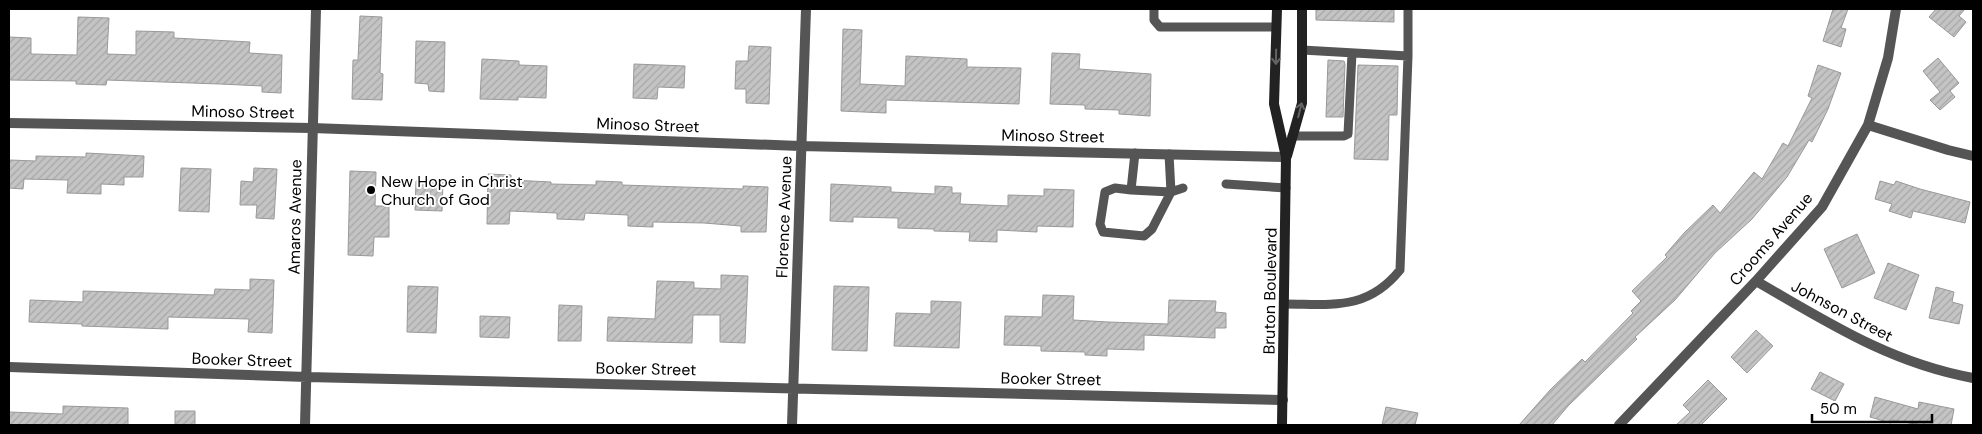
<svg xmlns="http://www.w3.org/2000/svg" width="1982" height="434" viewBox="0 0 1982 434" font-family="'DM Sans',sans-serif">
	<defs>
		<pattern id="building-hatch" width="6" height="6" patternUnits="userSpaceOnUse" patternTransform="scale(1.25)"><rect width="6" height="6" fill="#c4c4c4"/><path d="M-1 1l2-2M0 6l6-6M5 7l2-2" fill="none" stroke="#a7a7a7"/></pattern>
	</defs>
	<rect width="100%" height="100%" fill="#fff"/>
	<path fill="url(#building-hatch)" stroke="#999" d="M1316,9H1394V22L1316,20Z
		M1833,9H1848L1841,28L1846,29L1841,47L1823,41Z
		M1936,9H1965L1959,16L1966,22L1954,37L1929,17Z
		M360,16L382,17L380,73L383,74L382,100L352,99L353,60H358Z
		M78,17L109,18L107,54L136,55V31L174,32V38L250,42L249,53L282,55L281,93L262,92V86L220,84L107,80L106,85L76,84V81L9,80V37L31,38V54L77,55Z
		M843,29L862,30L860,84L905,86L906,56L967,59V67L1021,68L1019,104L886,100V113L841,111Z
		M416,41L445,42L444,92L429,91L428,84L415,83Z
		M749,46L771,47L769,104L746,103V89H735L736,61H748Z
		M1052,53L1080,54L1079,69L1151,74L1150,116L1119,114V110L1085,109V105L1050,104Z
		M1938,58L1959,83L1950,91L1955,97L1940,110L1930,100L1940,92L1923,71Z
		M482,59L519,61V65L547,66L546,98L518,97V100L480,99Z
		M1328,60L1344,61L1345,64L1343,117H1326Z
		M634,64L685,66L684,88L658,87L657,99L633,98Z
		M1358,65L1398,66L1397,115H1389L1388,160L1354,159Z
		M1818,65L1841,73L1828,109L1812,142L1809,140L1787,177L1752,219L1715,253L1675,300L1635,337L1637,339L1568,406L1552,425H1519L1550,390L1582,359L1585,362L1633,313L1631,311L1641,301L1632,291L1667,257L1665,255L1684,233L1713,205L1720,213L1754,172L1762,179L1783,143L1788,146L1812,98L1808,96Z
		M86,153L144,156L143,177H124V185L101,184V194L67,193L68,180L24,179L23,189L9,188V160L36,161V156L86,157Z
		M181,168L211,169L209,212L179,211Z
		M254,168L277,169L274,219L256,218L257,205H240L241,181L253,182Z
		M350,171L376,172L375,206H389V237H374L373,256L348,255Z
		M488,174L511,175V180L551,182V184L596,185V181L622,182V185L743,189V186L768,187L766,232H741V226L704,223L653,222V227L628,226V215L585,213L584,220L557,219V213L510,211L509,224H487Z
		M416,181L443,182L442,211L415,210Z
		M1880,181L1894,185L1896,181L1920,189L1970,202L1965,223L1913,211L1911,218L1889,211L1892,204L1875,199Z
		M831,184L891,187V192L935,194V186L952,187V193H961L960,204L1008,206V195L1044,196V189L1074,190L1073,227L1037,226V232L997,230V242L969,241L970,232L934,231V229L898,228V218L853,217V222L830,221Z
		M1857,234L1875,273L1842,288L1824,249Z
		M1888,263L1919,275L1906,310L1874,298Z
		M721,275L748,276L745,343L720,342V315H693L692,343L607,341L608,317L655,319L657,281L694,282V288L721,289Z
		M250,279L274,280L272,333L248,332L249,319L168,317V329L82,326V324L29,322L30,300L83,302V291L214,295L215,289L250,290Z
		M408,286L438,287L436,333L407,332Z
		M834,286L869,287L867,351L832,350Z
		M1936,287L1954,292L1952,302L1963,305L1959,324L1929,318Z
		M1043,295L1074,296L1073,320L1108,322L1168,324L1169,300L1216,301L1215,312L1226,313V328H1215V338L1144,335V350L1107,349V356L1085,355V352L1041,351V346L1004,345L1005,316L1042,317Z
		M931,301L961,302L959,348L894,346L896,313L931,314Z
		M559,305L582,306L581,341H558Z
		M480,316L510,317L509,338L480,337Z
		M1756,330L1773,346L1747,373L1731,357Z
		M1820,372L1844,384L1835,401L1811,389Z
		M1708,380L1727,399L1701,425H1676L1690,412L1683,405Z
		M1875,397L1918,409L1919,402L1954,409L1951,425H1921L1892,420L1891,423L1870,417Z
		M63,406L128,408V425H9V412L63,414Z
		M1386,407L1418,413L1415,425H1382Z
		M175,411H195V425H175Z"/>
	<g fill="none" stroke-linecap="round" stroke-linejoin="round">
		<path stroke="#555" stroke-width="9" d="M1154,9V20L1160,27H1276
			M1302,50L1408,56V9
			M1292,136H1344L1348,134L1352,53
			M1135,153L1131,190L1171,192L1169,154
			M1226,184L1286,188
			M1131,190L1115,188L1105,192L1100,224L1103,232L1144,236L1152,229L1171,192L1183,188
			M1285,304C1332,304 1367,311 1400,270L1408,56"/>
		<path stroke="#555" stroke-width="10" d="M9,123L312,128L800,146L1286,157
			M1868,125L1948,150L1973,156
			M1756,281C1827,322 1890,363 1973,378
			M9,367L307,377L1283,400
			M305,425L316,9
			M792,425L806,9
			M1619,425L1756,281L1822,207L1868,125L1888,58L1896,9"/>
		<path stroke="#222" stroke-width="10" d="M1277,9L1274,104L1286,157L1282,425
			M1287,156L1302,103V9"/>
	</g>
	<defs><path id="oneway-shaft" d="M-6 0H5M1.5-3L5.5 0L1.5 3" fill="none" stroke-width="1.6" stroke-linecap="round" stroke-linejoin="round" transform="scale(1.25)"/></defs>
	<g stroke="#646464">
		<use href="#oneway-shaft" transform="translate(1276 57) rotate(91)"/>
		<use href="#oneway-shaft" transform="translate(1300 110) rotate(-76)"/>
	</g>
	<circle fill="#000" stroke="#fff" stroke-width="2" cx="371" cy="190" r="5"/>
	<g text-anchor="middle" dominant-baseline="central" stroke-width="4" stroke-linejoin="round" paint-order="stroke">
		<g font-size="16" fill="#000" stroke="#fff">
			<text transform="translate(243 112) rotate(1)">Minoso Street</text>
			<text transform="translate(648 125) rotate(2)">Minoso Street</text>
			<text transform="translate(1053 136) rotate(1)">Minoso Street</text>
			<text transform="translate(295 217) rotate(-89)">Amaros Avenue</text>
			<text transform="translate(784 217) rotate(-88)">Florence Avenue</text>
			<text transform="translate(1771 239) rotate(-49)">Crooms Avenue</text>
			<text transform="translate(1270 291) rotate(-89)">Bruton Boulevard</text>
			<text transform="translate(1842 311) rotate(28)">Johnson Street</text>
			<text transform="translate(242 360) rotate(2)">Booker Street</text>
			<text transform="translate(646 369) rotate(1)">Booker Street</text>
			<text transform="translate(1051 379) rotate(1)">Booker Street</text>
		</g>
		<g font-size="16" fill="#000" stroke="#fff" text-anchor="start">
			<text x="381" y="181">New Hope in Christ<tspan x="381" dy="18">Church of God</tspan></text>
		</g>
	</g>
	<rect width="1982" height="434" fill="none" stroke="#000000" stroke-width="20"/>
	<path d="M1812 414v8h120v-8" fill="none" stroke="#000000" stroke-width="2.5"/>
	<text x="1820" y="414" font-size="15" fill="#000000" stroke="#ffffff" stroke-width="4" paint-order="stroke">50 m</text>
</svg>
